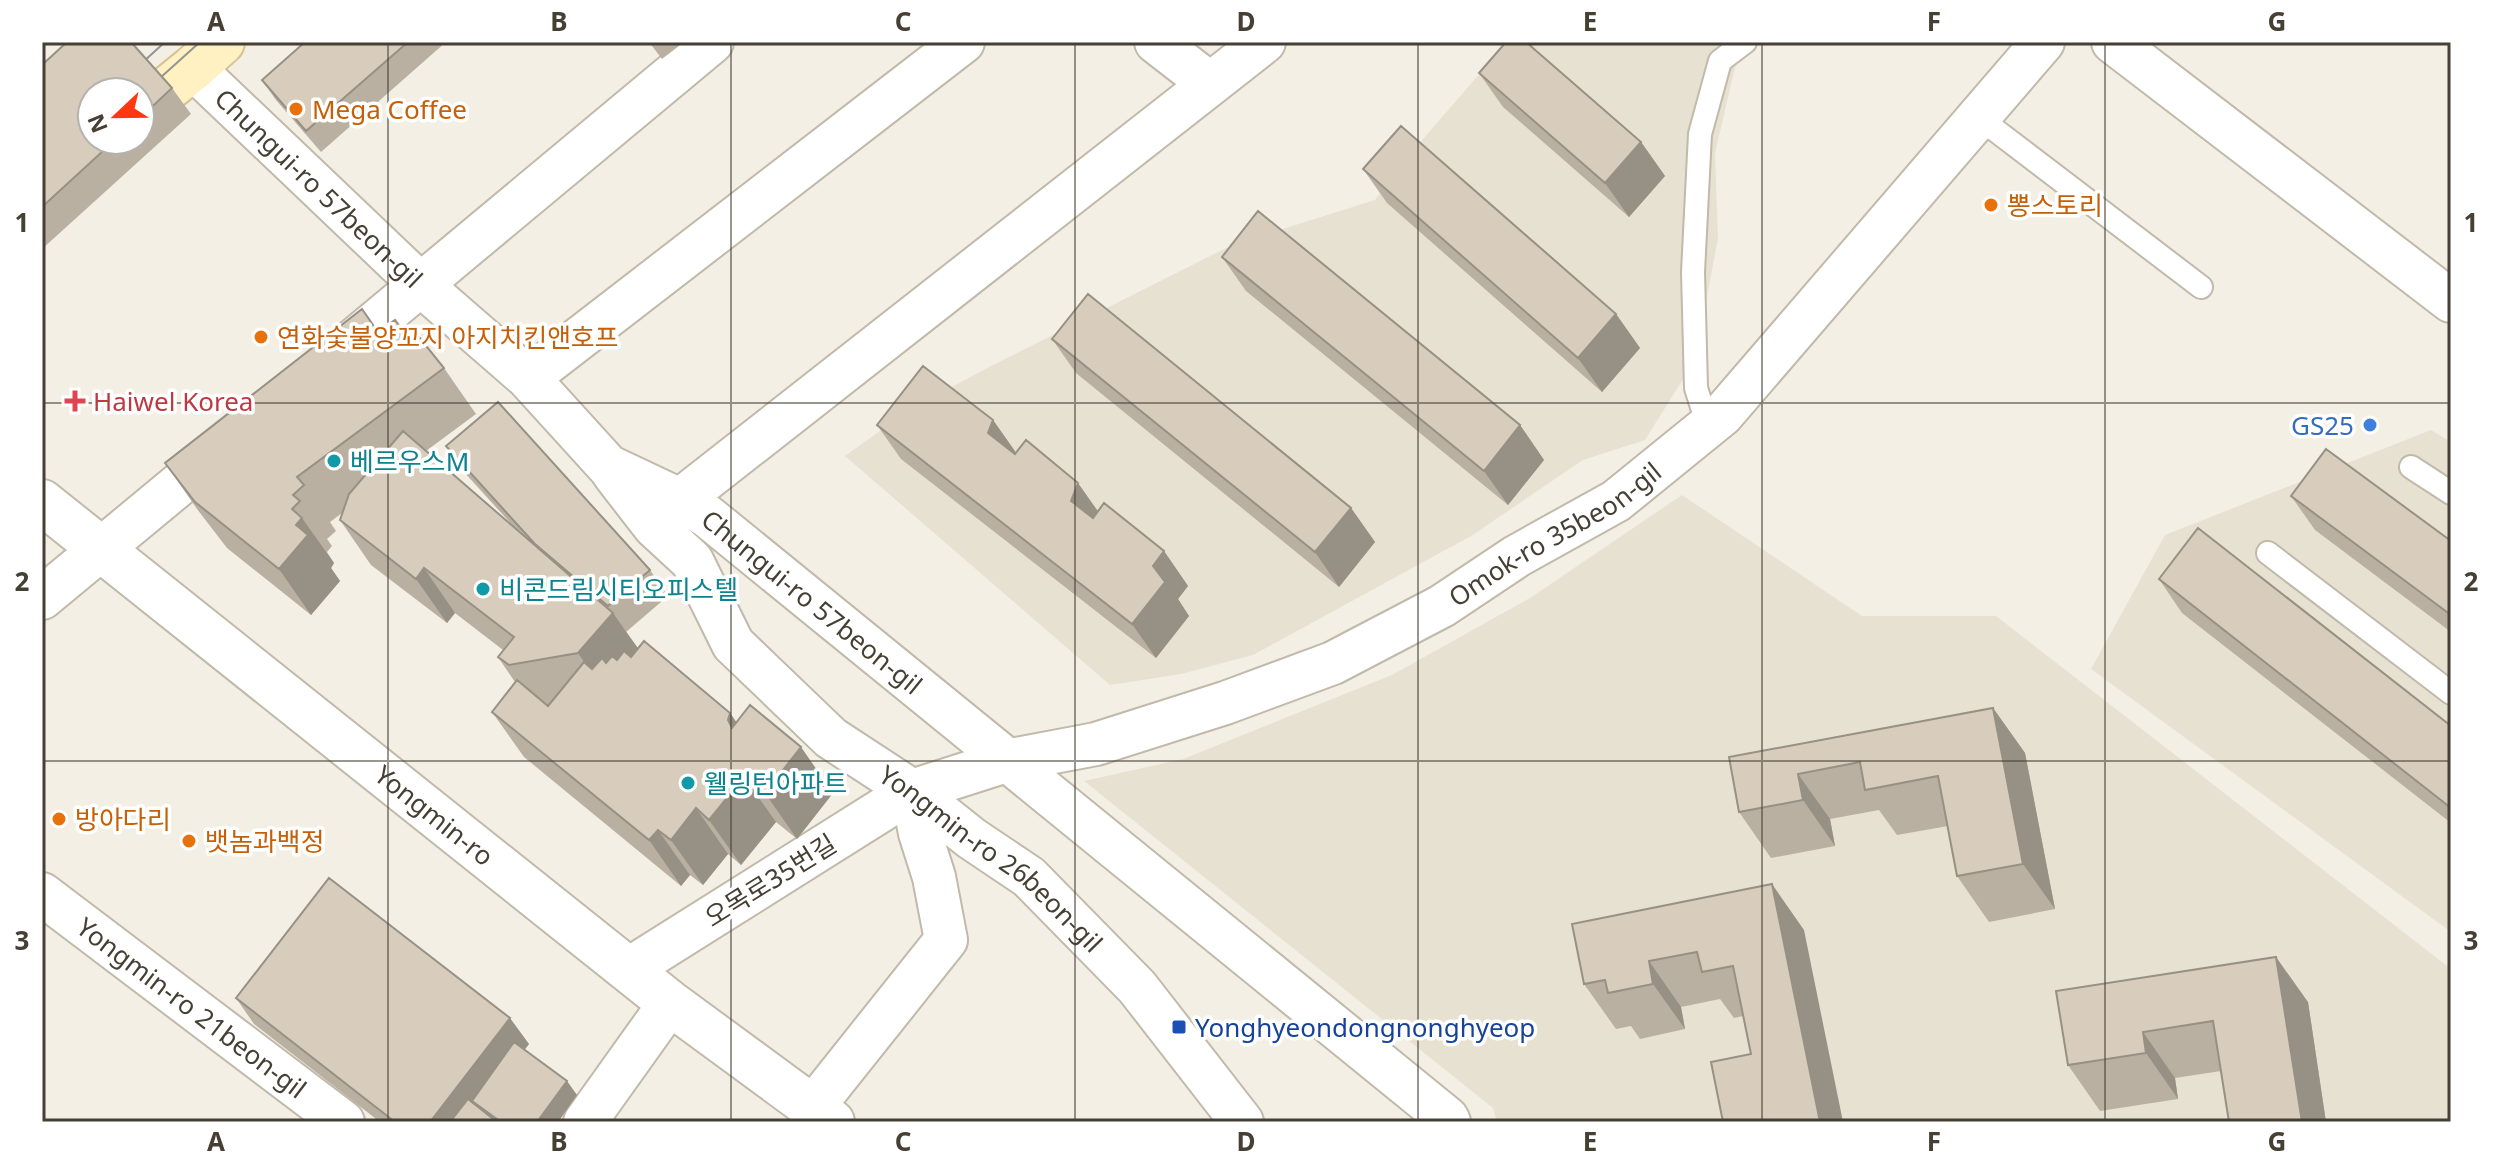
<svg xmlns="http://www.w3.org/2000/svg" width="2493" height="1164" viewBox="0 0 2493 1164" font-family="'Noto Sans','Noto Sans KR',sans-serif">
	<rect width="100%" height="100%" fill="#f3efe4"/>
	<path fill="#e7e1d2" d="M1507,42H1741L1715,153L1718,238L1695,360L1645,440L1583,460L1471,536L1253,655L1181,674L1110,685L845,456L909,410L989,367L1232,245L1375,200L1398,168Z
		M2431,430L2451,442V932L2091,669L2165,535Z
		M1682,495L1862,616H1996L2451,969V1122H1497L1493,1108L1084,781L1183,759L1392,675L1530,598Z"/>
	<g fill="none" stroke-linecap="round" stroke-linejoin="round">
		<g stroke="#c1b9a9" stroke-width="26">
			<path id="service" d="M1978,117L2201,287
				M1708,426L1696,388L1693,272L1700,134L1720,61L1745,42
				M2411,467L2451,493
				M2268,553L2451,693"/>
		</g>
		<g stroke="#c1b9a9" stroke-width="46">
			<g id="minor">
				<path d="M1156,42L1210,84"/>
				<path d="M2113,42L2451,301"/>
				<path id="s1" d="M193,68L421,285L528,378L608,466L680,500L707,516L1447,1118L1449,1122"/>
				<path d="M329,361L712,42"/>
				<path d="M528,378L963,42"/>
				<path id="s2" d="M613,473L654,526L692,561L733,644L831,738L912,791L971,838L1029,877L1137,987L1242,1122"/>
				<path d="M663,517L680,500L1264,42"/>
				<path d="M42,598L222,449"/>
				<path id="s3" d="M42,894L343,1122"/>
				<path id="s4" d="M629,969L912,791L1006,761L1096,744L1225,703L1333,663L1442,606L1517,556L1616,501L1722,415L2043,42"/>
				<path d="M813,1107L946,940L934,877L920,833L912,791"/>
				<path d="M585,1122L670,1003"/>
			</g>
		</g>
		<g stroke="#c1b9a9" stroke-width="48">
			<g id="tertiary">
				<path id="s5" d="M42,502L670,1003L832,1122"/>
			</g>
		</g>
		<g stroke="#d5c492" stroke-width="48">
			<path id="secondary" d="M140,111L193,68L222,42"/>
		</g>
		<use href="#service" stroke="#fff" stroke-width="22"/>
		<use href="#minor" stroke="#fff" stroke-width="42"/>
		<use href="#tertiary" stroke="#fff" stroke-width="44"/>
		<use href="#secondary" stroke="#fff1c2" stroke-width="44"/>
		<path stroke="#949494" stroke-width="2" d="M110,92L165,42
			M140,96L200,42"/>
	</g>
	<path fill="#bab0a2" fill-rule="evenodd" d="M305,42H446L321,152L276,100L262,80Z
		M649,42H684L662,59Z
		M42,65L172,88L191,114L42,249ZM140,92V140H92Z
		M1479,73L1641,142L1665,176L1629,217L1503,107Z
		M1363,169L1616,314L1640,348L1602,392L1387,203Z
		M1222,257L1520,425L1544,460L1508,505L1246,291Z
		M378,332L412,343L444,368L476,414L426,451L514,527L464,472L446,446L650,570L668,596L626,632L638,648L730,713L736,722L833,793L797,839L776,822L741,865L728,854L703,885L690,875L681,886L524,757L492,712L515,682L498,657L503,650L455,613L447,623L371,565L340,520L342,513L330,522L336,531L327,539L332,546L327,552L334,563L331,568L340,581L311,615L227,548L197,509L165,463Z
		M1052,339L1351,508L1375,542L1339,587L1076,373Z
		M993,420L1016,453L1098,511L1164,551L1188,586L1178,599L1189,616L1156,658L901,459L877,425Z
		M2291,496L2451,541V632L2315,530Z
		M2159,579L2451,726V823L2182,613Z
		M1993,708L2025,753L2055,909L1989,922L1957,876L1948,826L1897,835L1879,810L1830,819L1835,846L1771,858L1739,812L1729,757Z
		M1572,924L1804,930L1743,1016L1734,1018L1720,999L1681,1007L1685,1029L1640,1039L1631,1026L1616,1029L1584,984Z
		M2056,991L2308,1002L2326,1122H2229L2221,1071L2175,1078L2178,1099L2100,1111L2068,1065Z
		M236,998L529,1044L524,1050L577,1095L558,1122H380L254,1024Z"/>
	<path fill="#979084" d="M1641,142L1665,176L1629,217L1605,183Z
		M1616,314L1640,348L1602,392L1578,358Z
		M993,420L1017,454L1012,467L988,433Z
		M1520,425L1544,460L1508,505L1484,471Z
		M1078,483L1102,517L1095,535L1071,501Z
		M1351,508L1375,542L1339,587L1315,552Z
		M302,518L334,563L331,568L340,581L311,615L279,569L296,525Z
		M1164,551L1188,586L1178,599L1189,616L1156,658L1132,624L1153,566Z
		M424,568L455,613L447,623L416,579Z
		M613,613L644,657L609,698L578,653Z
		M1993,708L2025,753L2055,909L2023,864Z
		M730,713L762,759L760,766L728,720Z
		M801,747L833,793L797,839L765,793Z
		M1798,774L1830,819L1835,846L1803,800Z
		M744,777L776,822L741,865L709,820Z
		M696,808L728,854L703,885L671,840Z
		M658,830L690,875L681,886L649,840Z
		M1772,884L1804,930L1843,1122H1820Z
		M2276,957L2308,1002L2326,1122H2302Z
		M1649,961L1681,1007L1685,1029L1653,984Z
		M510,1018L529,1044L480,1107L472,1101L478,1110L469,1122H430Z
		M2143,1032L2175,1078L2178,1099L2146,1053Z
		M567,1081L577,1095L558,1122H537Z"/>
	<path fill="#d8cdbc" stroke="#979084" stroke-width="2" d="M67,42H131L172,88L140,118V92H92V140H115L42,207V65Z
		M305,42H408L306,131L262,80Z
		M1506,42H1526L1641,142L1605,183L1479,73Z
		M1401,126L1616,314L1578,358L1363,169Z
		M1258,211L1520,425L1484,471L1222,257Z
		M1088,294L1351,508L1315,552L1052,339Z
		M362,309L378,332L395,320L412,343L419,337L444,368L297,477L304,485L293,495L300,501L292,509L302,518L296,525L308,535L279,569L195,502L165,463Z
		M923,366L993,420L988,433L1015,454L1026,440L1078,483L1071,501L1093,518L1104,503L1164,551L1153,566L1165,582L1132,624L877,425Z
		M498,402L650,570L608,606L535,544L446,446Z
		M403,431L613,613L578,653L509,665L498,657L514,637L424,568L416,579L340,520L349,494Z
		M2326,449L2451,541V615L2291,496Z
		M2198,528L2451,726V808L2159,579Z
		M644,641L730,713L728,720L732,728L750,705L801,747L765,793L744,777L709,820L696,808L671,840L658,830L649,840L492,712L517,680L548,706L584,662L592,669L602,658L606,663L612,656L617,660L624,651L631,657Z
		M1993,708L2023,864L1957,876L1938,776L1865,790L1860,762L1798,774L1803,800L1739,812L1729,757Z
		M329,878L510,1018L430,1122H395L236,998Z
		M1772,884L1820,1122H1723L1711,1062L1751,1054L1733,966L1702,972L1697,952L1649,961L1653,984L1608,993L1605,980L1584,984L1572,924Z
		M2276,957L2302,1122H2229L2213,1021L2143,1032L2146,1053L2068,1065L2056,991Z
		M514,1042L567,1081L537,1122H501L472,1101Z
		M468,1099L497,1122H450Z"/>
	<path fill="none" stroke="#453f34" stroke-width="2" stroke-opacity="0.55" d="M388,42V1122M731,42V1122M1075,42V1122M1418,42V1122M1762,42V1122M2105,42V1122M42,403H2451M42,761H2451"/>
	<g fill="#e8710a" stroke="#fff" stroke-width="3">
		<circle cx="296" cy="109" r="8"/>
		<circle cx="1991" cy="205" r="8"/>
		<circle cx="261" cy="337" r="8"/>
		<circle cx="59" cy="819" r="8"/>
		<circle cx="189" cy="841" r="8"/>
	</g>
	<path fill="#e0444e" stroke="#fff" stroke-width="3" d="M71 389h8v8h8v8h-8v8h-8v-8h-8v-8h8z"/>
	<circle fill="#3f7fe0" stroke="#fff" stroke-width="3" cx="2370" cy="425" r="8"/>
	<g fill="#0f9aa8" stroke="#fff" stroke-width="3">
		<circle cx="334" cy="461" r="8"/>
		<circle cx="483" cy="589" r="8"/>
		<circle cx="688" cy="783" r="8"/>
	</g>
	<rect fill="#1a4fb4" stroke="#fff" stroke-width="3" x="1171" y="1019" width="16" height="16" rx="4"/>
	<g text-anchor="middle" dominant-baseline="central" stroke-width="7" stroke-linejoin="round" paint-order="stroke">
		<g font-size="26" fill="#c56008" stroke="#fff" text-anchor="start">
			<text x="312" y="109">Mega Coffee</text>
			<text x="2007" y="205">뽕스토리</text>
			<text x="277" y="337">연화숯불양꼬지 아지치킨앤호프</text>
			<text x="75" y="819">방아다리</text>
			<text x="205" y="841">뱃놈과백정</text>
		</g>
		<g font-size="26" fill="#453f34" stroke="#fff">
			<text stroke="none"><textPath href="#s1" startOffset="174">Chungui-ro 57beon-gil</textPath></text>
			<text stroke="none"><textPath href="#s4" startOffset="1032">Omok-ro 35beon-gil</textPath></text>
			<text stroke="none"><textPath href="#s1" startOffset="822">Chungui-ro 57beon-gil</textPath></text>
			<text stroke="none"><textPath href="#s5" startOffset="502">Yongmin-ro</textPath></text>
			<text stroke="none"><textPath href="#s2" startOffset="548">Yongmin-ro 26beon-gil</textPath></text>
			<text transform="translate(770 880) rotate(-32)">오목로35번길</text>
			<text stroke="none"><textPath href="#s3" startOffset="188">Yongmin-ro 21beon-gil</textPath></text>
		</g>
		<g font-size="26" fill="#be3a42" stroke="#fff" text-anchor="start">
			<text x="93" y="401">Haiwel Korea</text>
		</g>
		<g font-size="26" fill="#366cbe" stroke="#fff" text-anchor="end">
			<text x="2354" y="425">GS25</text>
		</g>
		<g font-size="26" fill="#0d838f" stroke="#fff" text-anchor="start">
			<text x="350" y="461">베르우스M</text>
			<text x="499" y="589">비콘드림시티오피스텔</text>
			<text x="704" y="783">웰링턴아파트</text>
		</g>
		<g font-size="26" fill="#164399" stroke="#fff" text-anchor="start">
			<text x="1195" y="1027">Yonghyeondongnonghyeop</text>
		</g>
	</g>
	<rect width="2493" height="1164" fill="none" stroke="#ffffff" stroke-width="88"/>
	<g transform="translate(116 116) rotate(248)"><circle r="38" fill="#ffffff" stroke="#b5b2ae" stroke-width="2"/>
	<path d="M0-6L14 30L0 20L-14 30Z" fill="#ff380f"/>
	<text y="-12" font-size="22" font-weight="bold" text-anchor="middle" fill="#453f34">N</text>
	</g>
	<rect x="44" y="44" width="2405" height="1076" fill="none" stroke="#453f34" stroke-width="3"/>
	<g font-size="26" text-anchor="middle" font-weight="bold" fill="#453f34">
		<text x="216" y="31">A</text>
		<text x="559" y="31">B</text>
		<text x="903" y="31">C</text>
		<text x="1246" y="31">D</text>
		<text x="1590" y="31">E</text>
		<text x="1934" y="31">F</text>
		<text x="2277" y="31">G</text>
		<text x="22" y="232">1</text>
		<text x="2471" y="232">1</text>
		<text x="22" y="591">2</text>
		<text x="2471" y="591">2</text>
		<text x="22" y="950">3</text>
		<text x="2471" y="950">3</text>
		<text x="216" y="1151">A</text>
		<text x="559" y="1151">B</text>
		<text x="903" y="1151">C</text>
		<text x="1246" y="1151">D</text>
		<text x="1590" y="1151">E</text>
		<text x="1934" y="1151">F</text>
		<text x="2277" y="1151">G</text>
	</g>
</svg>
